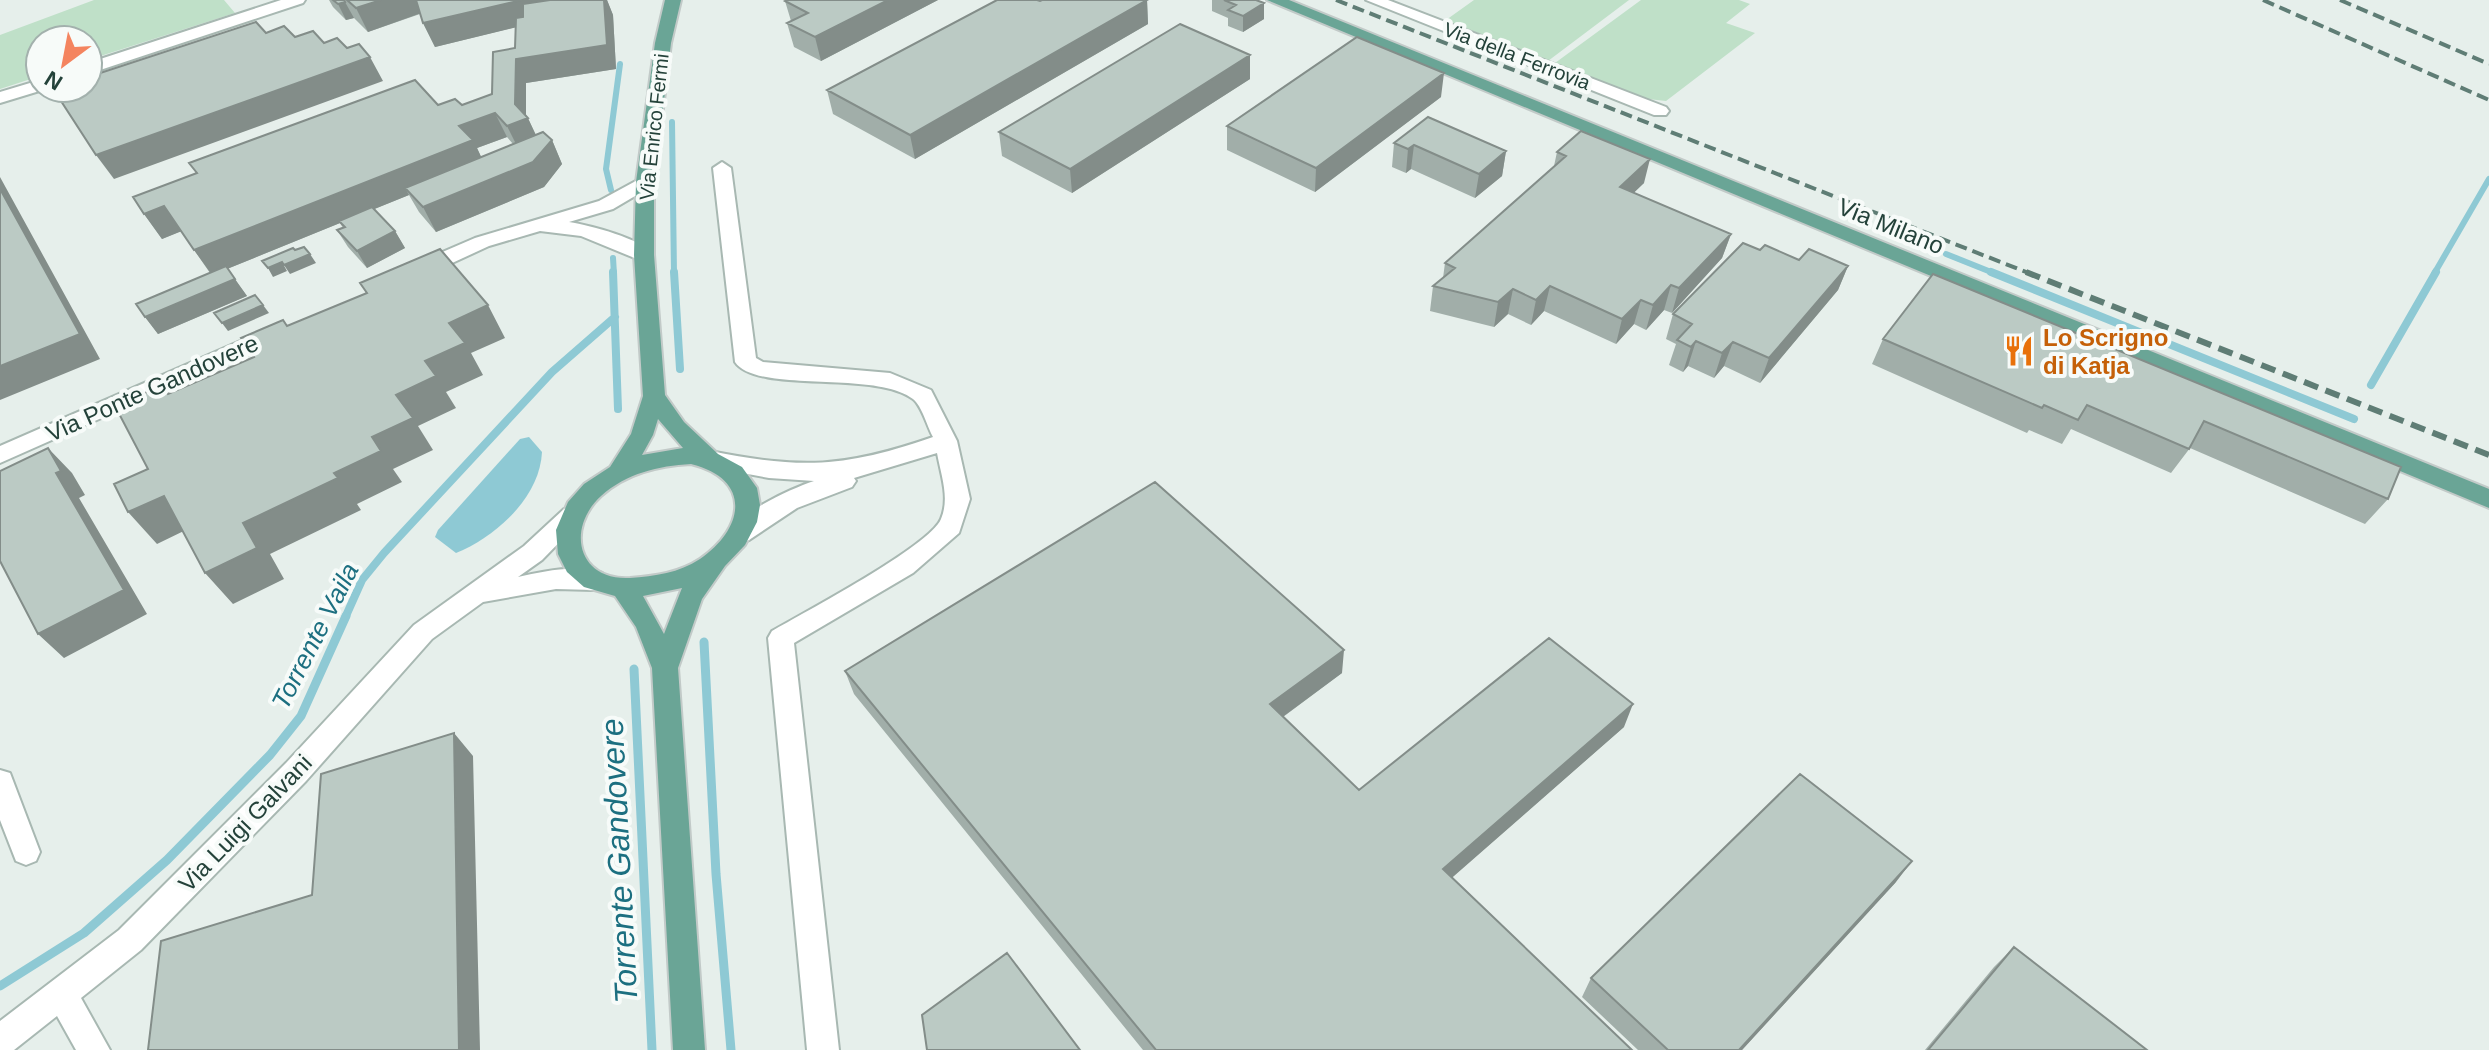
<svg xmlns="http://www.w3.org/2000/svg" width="2489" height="1050" viewBox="0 0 2489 1050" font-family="Helvetica,sans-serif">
	<rect width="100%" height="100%" fill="#e6efeb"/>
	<path fill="#bfe0c8" d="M94,0H224L235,13L88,60V40H40V76L0,89V35Z
		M1474,0H1629L1548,61L1446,20Z
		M1641,0H1739L1750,4L1726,23L1755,33L1666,101L1648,99L1555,63Z"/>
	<path fill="#8ec9d4" d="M529,437L542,452C540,497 496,537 456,553L435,537L438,530L520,439Z"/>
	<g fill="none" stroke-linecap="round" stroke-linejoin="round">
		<path stroke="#8ec9d4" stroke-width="6" d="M672,122L674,274
			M611,190L606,169L620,64
			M1946,254L1996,274
			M613,258L614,274
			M2434,274L2489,179"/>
		<path stroke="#8ec9d4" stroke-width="8" d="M613,272L618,409
			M674,272L680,369
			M1991,272L2354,419
			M2371,385L2436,272
			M345,618L362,580L384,553L552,372L615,317"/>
		<path stroke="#8ec9d4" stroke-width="9" d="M704,642L716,874L731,1050
			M634,669L652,1050
			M0,986L84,933L167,860L270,755L301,716L346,616"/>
		<g stroke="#a8b8b2" stroke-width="4">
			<path id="minor" d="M281,0H305L303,3L88,74V63Z
				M1366,0H1388L1666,107L1669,111L1666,115H1654Z
				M40,80V88L46,89L0,103V92Z
				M722,162L731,168L756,358L763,362L890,373L931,390L957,441L970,499L959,533L913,573L794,643L839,1050H807L768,638L772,631C803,613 930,546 941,519C950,498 941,475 937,453L854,478L856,481L852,487L797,508L749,540L740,543L731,540L728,534C740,512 790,489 814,481L769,478L710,467L702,465L699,459L702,453L710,451C802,469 844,468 933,437C927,426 922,406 913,399C875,370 756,394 735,362L713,168Z
				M645,176L652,178L654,182L652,186L613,209L569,222C592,226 640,238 654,255L651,259H637L581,236L540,231L489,246L424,276L417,277L407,271L410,266L475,238L599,201Z
				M277,325L284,327L288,332L284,337L0,463V446Z
				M572,506L580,509L584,515L580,521L542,560L518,577C545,571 575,564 602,573L605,580L602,587L593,590L556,589L483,602L432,639L306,781L141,950L81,998L110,1050H76L57,1016L14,1050H0V1021L119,930L286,763L414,625L524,546L564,509Z
				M0,770L10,773L40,852L36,861L26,865L16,861L0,820Z"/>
		</g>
		<g stroke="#c2cac8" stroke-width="4">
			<path id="major" d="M665,0H681L671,43L654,182V255L665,395L684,422L718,454L742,467L757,488L760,505L757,522L745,545L725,566L702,599L678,668L705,1050H673L652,668L636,627L615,596L584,587L567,572L558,554L556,530L568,502L584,484L610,467L631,434L643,396L634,255L636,182L655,43ZM658,419L683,448L642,455L653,435ZM691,464C752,479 745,528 700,559C679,573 655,576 630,578C577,581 566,528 601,496C627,473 658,466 691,464ZM682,588L664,634L643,596Z
				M1267,0H1289L2489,489V508Z"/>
		</g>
		<use href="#minor" fill="#fff" fill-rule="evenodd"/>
		<use href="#major" fill="#6aa596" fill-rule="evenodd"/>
		<path stroke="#5f7d75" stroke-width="4" stroke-dasharray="12 6" stroke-linecap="butt" d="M1336,0L2031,274
			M2263,0L2489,100
			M2340,0L2489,64"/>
		<path stroke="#5f7d75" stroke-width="6" stroke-dasharray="15 8" stroke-linecap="butt" d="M2026,272L2489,455"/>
	</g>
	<path fill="#a1aea9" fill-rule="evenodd" d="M329,0H607L613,15L616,69L526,83V115L536,135L552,140L562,164L544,187L436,232L419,212L409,195L374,209L395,231L405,248L367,268L348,247L337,230L343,228L340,223L227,269L247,296L158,334L145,317L210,273L181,231L162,239L144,214L438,105H462L492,94L515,48L516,27L435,47L423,23L420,14L368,32L354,18L346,20L333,7ZM507,137L513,144L481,157L477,148Z
		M787,0H938L821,61L794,47L787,23L791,21L785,1Z
		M1147,0L1148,24L915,159L833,114L827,90L1040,1Z
		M1212,0H1256L1264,19L1243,32L1228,26V18L1212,11Z
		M1250,55V79L1072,193L1002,156L999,132Z
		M1441,97L1315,192L1227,150V126Z
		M1394,143L1506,151L1502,176L1475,198L1411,169L1406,173L1392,167Z
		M1557,152L1644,183L1633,193L1731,234L1722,258L1672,313L1664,310L1646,330L1634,324L1616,344L1544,311L1531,325L1508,314L1494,327L1430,311L1433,286L1443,278L1445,263L1554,166Z
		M1760,250L1799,260L1848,266L1838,290L1760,383L1724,366L1714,378L1688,366L1683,372L1669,365L1676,344L1666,339L1673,314Z
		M1883,339L2401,467L2388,499L2365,524L2190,448L2171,473L2071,429L2062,444L2029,430L2027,433L1872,364Z
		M845,671L1342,673L1283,717L1359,790L1624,727L1452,877L1632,1050H1143L854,694Z
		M1896,882L1742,1050H1638L1582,997L1591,978Z
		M2014,947L2147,1050H1925L1994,967Z"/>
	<path fill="#838d89" d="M381,0H418L424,12L368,32L356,8Z
		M522,0H579L583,11L435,47L423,23Z
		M604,0H607L613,15L616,69L526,83V119L528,118L539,142L519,150L507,126L515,104L516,59Z
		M888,0H938L821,61L815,37Z
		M1147,0L1148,24L915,159L910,135Z
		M345,2L354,18L346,20L338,4Z
		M1264,3V19L1243,32V16Z
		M1250,55V79L1072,193L1070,169Z
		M370,57L383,81L114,179L96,155Z
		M1444,73L1441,97L1315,192L1316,168Z
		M495,113L507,137L477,148L485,165L405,188L409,195L212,275L194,250L459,126Z
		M552,140L562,164L544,187L436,232L423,207Z
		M1414,145L1411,169L1406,173L1408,149Z
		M1506,151L1502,176L1475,198L1479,174Z
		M1650,159L1644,183L1614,212L1620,187Z
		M0,177L100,359L0,400Z
		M164,206L182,231L162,239L144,214Z
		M395,231L405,248L367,268L357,251Z
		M1731,234L1722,258L1672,313L1679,288Z
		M310,254L316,263L290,274L284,265Z
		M282,262L287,271L273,277L268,268Z
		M1848,266L1838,290L1760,383L1769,358Z
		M235,279L247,296L158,334L145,317Z
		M1671,285L1664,310L1646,330L1653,305Z
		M1550,286L1544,311L1531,325L1536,300Z
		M1513,289L1508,314L1494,327L1498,302Z
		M1641,300L1634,324L1616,344L1622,319Z
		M263,305L269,313L228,331L222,323Z
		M488,305L505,338L471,353L483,375L446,392L456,408L418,426L433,450L393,469L402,482L357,504L361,510L270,554L284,579L233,604L205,573L243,523L334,473L372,437L396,395L425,361L449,323Z
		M1696,341L1688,366L1683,372L1691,347Z
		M1733,342L1724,366L1714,378L1722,353Z
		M48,448L72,473L85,495L79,498L147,614L64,658L38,634Z
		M164,496L192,527L157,544L128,512Z
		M1344,650L1342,673L1269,727L1270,704Z
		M1633,704L1624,727L1438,890L1443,869Z
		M454,733L473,756L480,1050H459Z
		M1912,861L1896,882L1742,1050H1739Z"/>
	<path fill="#bbcac4" stroke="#838d89" stroke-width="2" d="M333,0H344L345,2L338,4Z
		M347,0H381L356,8Z
		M416,0H522L423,23Z
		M550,0H604L607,45L516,59L515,104L528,118L507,126L495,113L459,126L473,140L194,250L164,206L144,214L133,197L197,173L189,163L415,80L438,105L455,99L462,105L492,94L493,52L515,48L516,18L523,17V4Z
		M787,0H888L815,37L787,23L808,13L785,1Z
		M997,0H1037L1040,1L1042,0H1147L910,135L827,90Z
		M1224,0H1256L1264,3L1243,16L1228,10L1236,5Z
		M256,22L266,33L284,26L295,37L313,31L324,43L337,38L347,48L359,44L370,57L96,155L61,101L83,94L78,88H88V77Z
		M1180,24L1250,55L1070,169L999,132Z
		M1357,37L1444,73L1316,168L1227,126Z
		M1428,117L1506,151L1479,174L1414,145L1408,149L1394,143Z
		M1581,131L1650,159L1620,187L1731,234L1679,288L1671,285L1653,305L1641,300L1622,319L1550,286L1536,300L1513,289L1498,302L1433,286L1455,268L1445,263L1566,156L1557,152Z
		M543,132L552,140L533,162L423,207L405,188Z
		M0,189L80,334L0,366Z
		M372,207L395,231L357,251L337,230L345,227L339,221Z
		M1743,243L1760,250L1765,245L1799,260L1809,249L1848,266L1769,358L1733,342L1722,353L1696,341L1691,347L1677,340L1692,324L1673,314Z
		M304,247L310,254L284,265L282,262L268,268L262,261L293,248L295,250Z
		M440,249L488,305L449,323L465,343L425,361L436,376L396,395L413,418L372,437L381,451L334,473L338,478L243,523L257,548L205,573L164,496L128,512L114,484L148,469L115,406L163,385L168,394L254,357L241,338L283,320L287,326L367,293L360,283Z
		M226,266L235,279L145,317L136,304Z
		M1933,274L2401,467L2388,499L2204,421L2189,449L2087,405L2078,420L2044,405L2042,408L1883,339Z
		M255,295L263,305L222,323L214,313Z
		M48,448L61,471L56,473L124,590L38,634L0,561V471Z
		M1155,482L1344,650L1270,704L1359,790L1549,638L1633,704L1443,869L1632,1050H1156L845,671Z
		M454,733L459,1050H148L161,941L312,895L321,774Z
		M1800,774L1912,861L1739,1050H1668L1591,978Z
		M2014,947L2147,1050H1928Z
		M1007,953L1080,1050H927L922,1015Z"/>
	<defs>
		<g id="restaurant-bare" transform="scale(2.4)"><path d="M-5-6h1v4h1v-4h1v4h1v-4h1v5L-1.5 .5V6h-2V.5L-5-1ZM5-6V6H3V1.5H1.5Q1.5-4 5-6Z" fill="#e8710a" stroke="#f7fbf9" stroke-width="2.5" paint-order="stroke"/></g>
	</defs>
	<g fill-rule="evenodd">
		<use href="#restaurant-bare" x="2019" y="351"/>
	</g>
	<g text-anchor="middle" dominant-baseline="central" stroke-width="8" stroke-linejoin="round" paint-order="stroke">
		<g font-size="20" fill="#24423a" stroke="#f7fbf9">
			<text transform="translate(1517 56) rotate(21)">Via della Ferrovia</text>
			<text transform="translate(654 127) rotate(-84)">Via Enrico Fermi</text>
		</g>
		<g font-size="24" fill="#24423a" stroke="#f7fbf9">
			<text transform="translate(1891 226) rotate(22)">Via Milano</text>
			<text transform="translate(152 388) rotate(-24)">Via Ponte Gandovere</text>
			<text transform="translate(245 823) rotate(-46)">Via Luigi Galvani</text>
		</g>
		<g font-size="24" font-weight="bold" fill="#c56008" stroke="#f7fbf9" text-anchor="start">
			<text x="2043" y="337">Lo Scrigno<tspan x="2043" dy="28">di Katja</tspan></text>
		</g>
		<g font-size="26" font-style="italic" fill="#1c6f80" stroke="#f7fbf9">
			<text transform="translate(315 636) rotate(-63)">Torrente Vaila</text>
		</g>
		<g font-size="32" font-style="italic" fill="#1c6f80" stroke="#f7fbf9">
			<text transform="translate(619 861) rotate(-93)">Torrente Gandovere</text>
		</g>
	</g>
	<g transform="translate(64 64) rotate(212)"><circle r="38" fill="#f7fbf9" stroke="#a3b1ad" stroke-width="2"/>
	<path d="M0-6L14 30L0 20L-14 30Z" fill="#f4845f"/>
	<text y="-12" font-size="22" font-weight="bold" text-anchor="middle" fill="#24423a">N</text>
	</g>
</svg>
